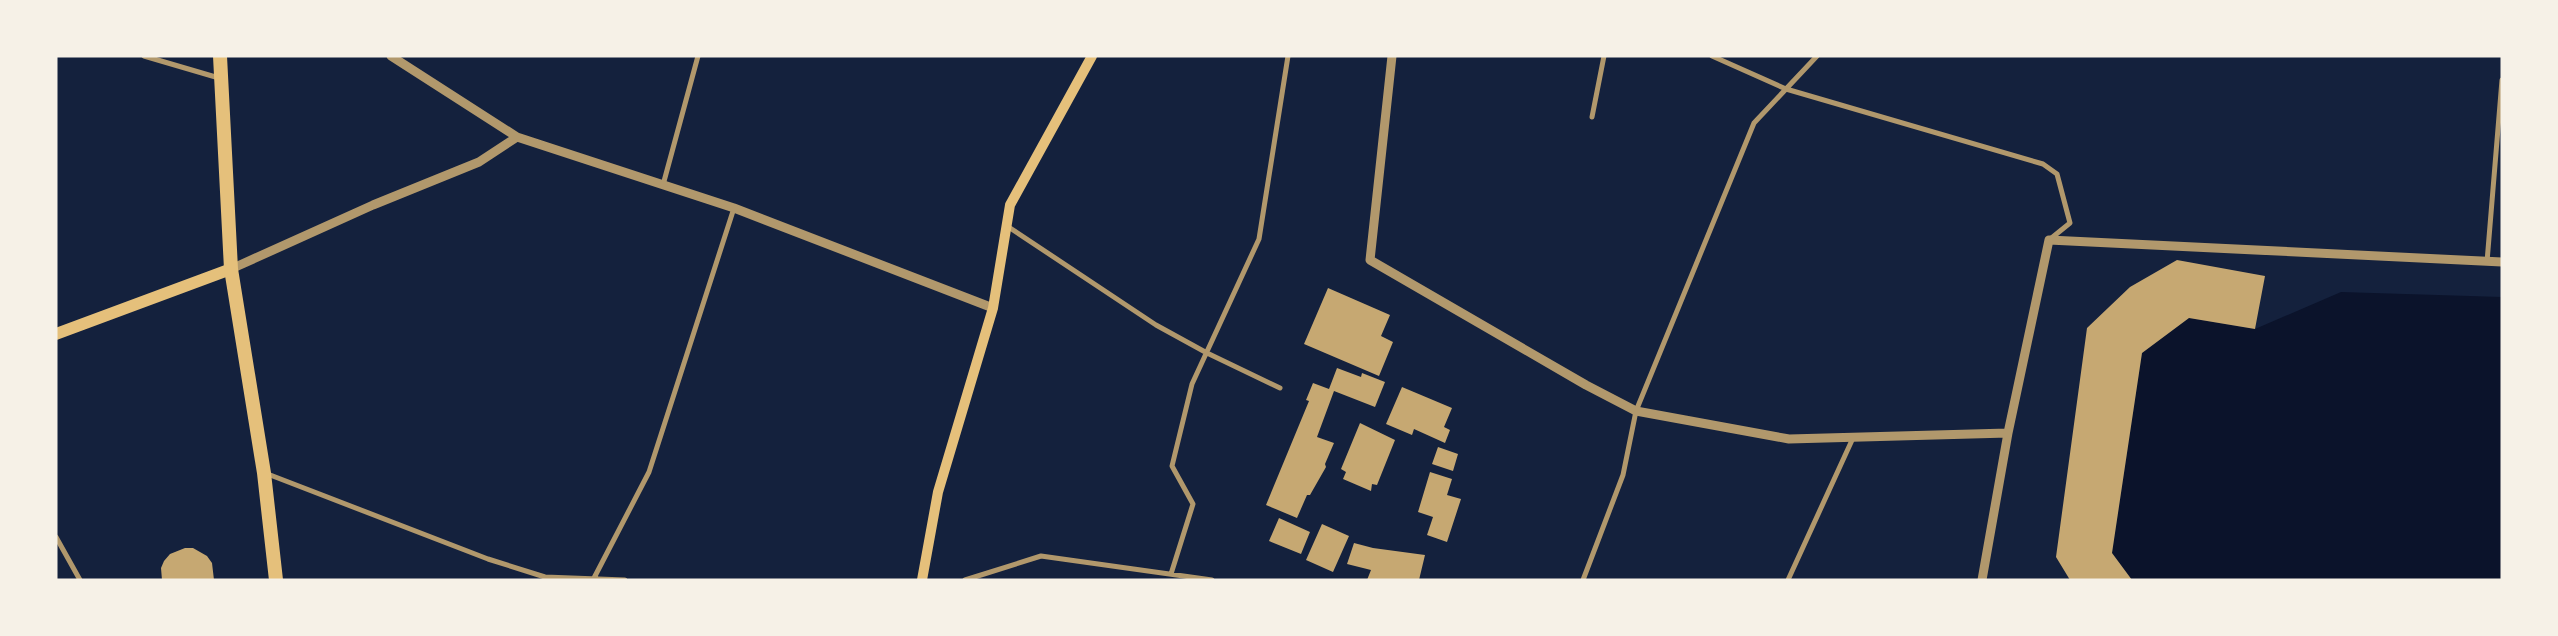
<svg xmlns="http://www.w3.org/2000/svg" width="2558" height="636" viewBox="0 0 2558 636" font-family="Overpass,sans-serif">
	<rect width="100%" height="100%" fill="#14213d"/>
	<path fill="#0b132b" d="M2341,292L2502,297V580H2132L2112,553L2142,353L2189,318L2255,329Z"/>
	<path fill="#c6a872" d="M2177,260L2265,276L2255,329L2189,318L2142,353L2112,553L2132,580H2070L2056,557L2087,328L2130,287Z
		M1328,288L1390,315L1381,336L1393,342L1379,376L1304,344Z
		M1337,368L1361,377L1362,373L1385,382L1375,407L1334,391L1317,437L1334,443L1325,464L1326,467L1310,495H1307L1297,518L1266,505L1309,401L1306,400L1313,383L1329,389Z
		M1402,387L1452,408L1444,427L1450,430L1445,443L1414,429L1412,435L1386,424Z
		M1360,423L1395,440L1377,485L1372,484L1371,491L1343,479L1346,472L1341,469Z
		M1438,447L1458,454L1453,471L1432,464Z
		M1430,472L1452,479L1447,495L1461,499L1447,542L1427,535L1433,517L1418,512Z
		M1279,518L1310,532L1301,554L1269,541Z
		M1322,524L1349,536L1333,572L1306,560Z
		M1354,543L1373,548L1425,555L1419,580H1367L1371,570L1347,564Z
		M185,548H193L207,556L212,563L214,580H162L161,568L164,561L170,554Z"/>
	<g fill="none" stroke-linecap="round" stroke-linejoin="round">
		<path stroke="#b1986c" stroke-width="5" d="M144,56L219,78
			M1712,56L1786,89L2043,164L2057,174L2070,223L2049,240
			M1592,117L1604,56
			M663,185L698,56
			M1007,226L1156,325L1207,353L1280,388
			M2487,262L2502,80
			M265,473L488,559L545,577L625,580
			M56,537L80,580
			M1171,574L1193,504L1172,466L1192,384L1259,239L1288,56
			M594,578L649,472L734,208
			M965,580L1041,556L1212,580
			M1583,580L1623,475L1636,411L1754,123L1817,56
			M1788,580L1853,438"/>
		<path stroke="#b1986c" stroke-width="9" d="M391,56L517,137L734,208L993,308
			M1392,56L1370,260L1586,385L1636,411L1789,439L2008,433
			M231,269L373,205L479,162L517,137
			M1982,580L2008,433L2049,240L2502,262"/>
		<path stroke="#e5c07b" stroke-width="10" d="M922,580L938,492L993,308L1010,205L1092,56"/>
		<path stroke="#e5c07b" stroke-width="12" d="M56,334L231,269"/>
		<path stroke="#e5c07b" stroke-width="14" d="M220,56L231,269L264,473L276,580"/>
	</g>
	<rect width="2558" height="636" fill="none" stroke="#f6f1e7" stroke-width="115"/>
</svg>
